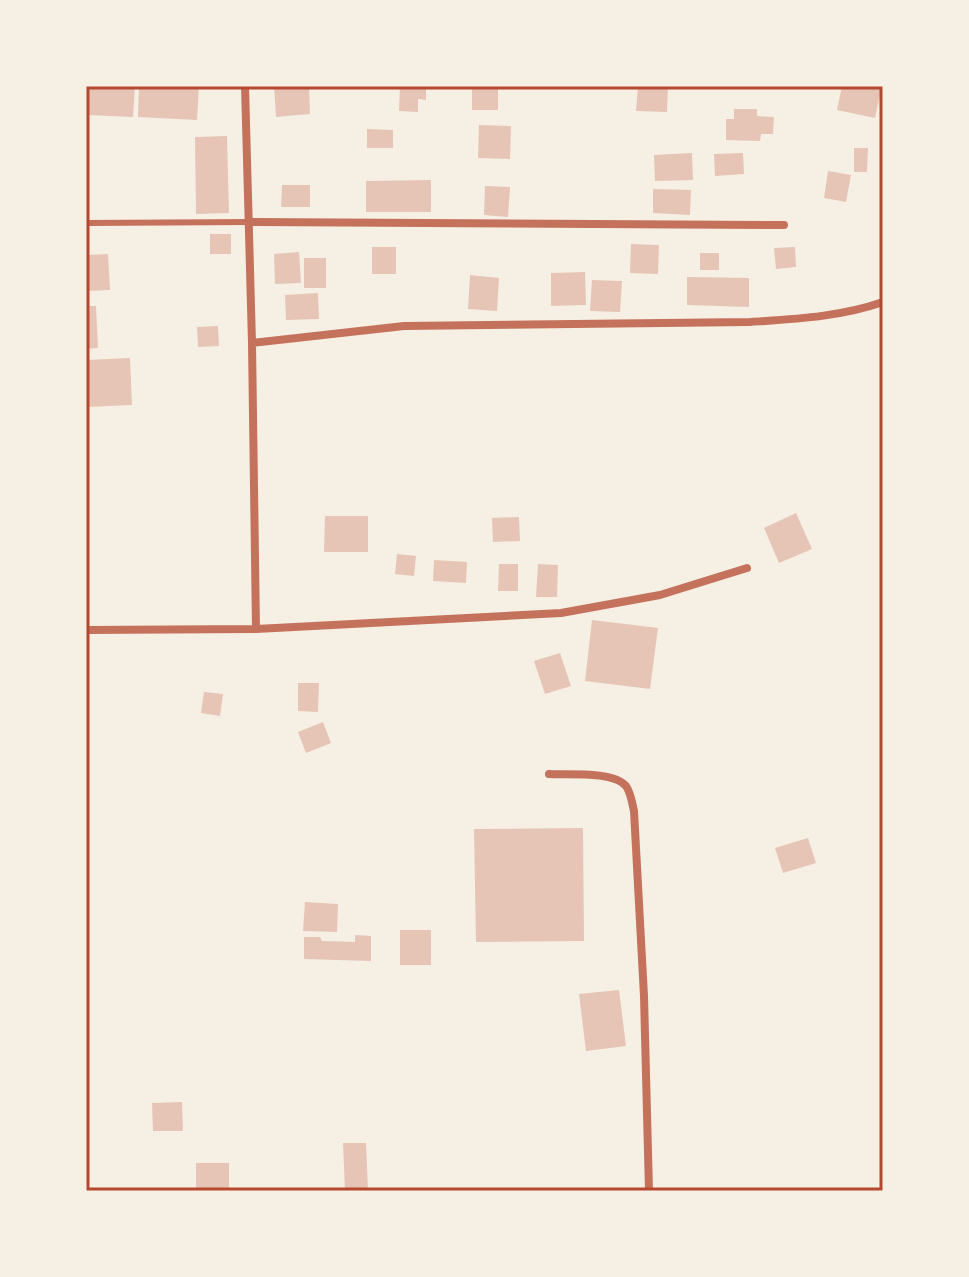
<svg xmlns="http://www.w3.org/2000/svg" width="969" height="1277" viewBox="0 0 969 1277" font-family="'Noto Sans',sans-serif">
	<rect width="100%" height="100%" fill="#f6efe4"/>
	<path fill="#e6c5b7" d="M86,86H135L133,117L86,115Z
		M139,86H199L197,120L138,117Z
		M274,86H309L310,114L276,117Z
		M400,86H426V100L418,99V112L399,111Z
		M472,86H498V110H472Z
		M638,86H668L667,112L636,111Z
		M842,86H882L875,118L837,110Z
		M734,109H757V116L774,117L773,134H761L760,141L726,140V119H734Z
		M479,125L511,126L510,159L478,158Z
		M367,129L393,130V148H367Z
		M227,136L229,213L196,214L195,137Z
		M854,148H868L867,172H854Z
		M692,153L693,180L655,181L654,155Z
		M743,153L744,174L715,176L714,154Z
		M828,171L851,175L846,202L824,198Z
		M431,180V212H366V181Z
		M282,185H310V207H281Z
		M485,186L510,187L508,217L484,215Z
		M653,189L691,190L690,215L653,213Z
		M210,234H231V254H210Z
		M631,244L659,245L658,274L630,273Z
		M372,247H396V274H372Z
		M795,247L796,267L776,269L774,248Z
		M299,252L301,283L275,284L274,254Z
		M700,253H719V270H700Z
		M108,254L110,290L86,291V255Z
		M304,258H326V288H304Z
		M585,272L586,305L551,306V273Z
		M470,275L499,278L497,311L468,309Z
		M687,277L749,278V307L687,305Z
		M592,280L622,281L620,312L590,311Z
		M318,293L319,319L286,320L285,295Z
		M86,306H96L98,348L86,349Z
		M218,326L219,346L198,347L197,327Z
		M130,358L132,405L86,407V360Z
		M796,513L812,549L779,563L764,528Z
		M325,516H368V552H324Z
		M519,517L520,541L493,542L492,518Z
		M397,554L416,556L414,576L395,574Z
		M434,560L467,562L466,583L433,581Z
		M499,564H518V591H498Z
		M538,564L558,565L557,597H536Z
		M592,620L658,628L650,689L585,681Z
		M560,653L571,686L545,694L534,661Z
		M298,683H319L318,712L298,711Z
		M204,692L223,694L220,716L201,713Z
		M323,722L331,743L306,753L298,732Z
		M583,828L584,941L476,942L474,829Z
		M808,838L816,863L783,873L775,848Z
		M305,902L338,904L337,932L303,931Z
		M400,930H431V965H400Z
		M355,935L371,936V961L304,959V937H320L322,941L355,942Z
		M619,990L626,1046L586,1051L579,994Z
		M182,1102L183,1131H153L152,1103Z
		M343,1143H366L368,1191H345Z
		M196,1163H229V1191H196Z"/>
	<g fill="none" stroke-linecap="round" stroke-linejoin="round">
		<path stroke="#c5725c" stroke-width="6" d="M86,223L250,222"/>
		<path stroke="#c5725c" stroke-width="8" d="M245,86L252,343L256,629
			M250,222L784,225
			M252,343L404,326L750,322C795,319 840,317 883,302
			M86,630L256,629L561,613L660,595L747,568
			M549,774C568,775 614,771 626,786C631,793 632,803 634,811L644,996L649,1191"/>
	</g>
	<rect width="969" height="1277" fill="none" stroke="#f6efe4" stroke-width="176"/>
	<rect x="88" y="88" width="793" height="1101" fill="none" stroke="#b5482f" stroke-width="3"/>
</svg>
